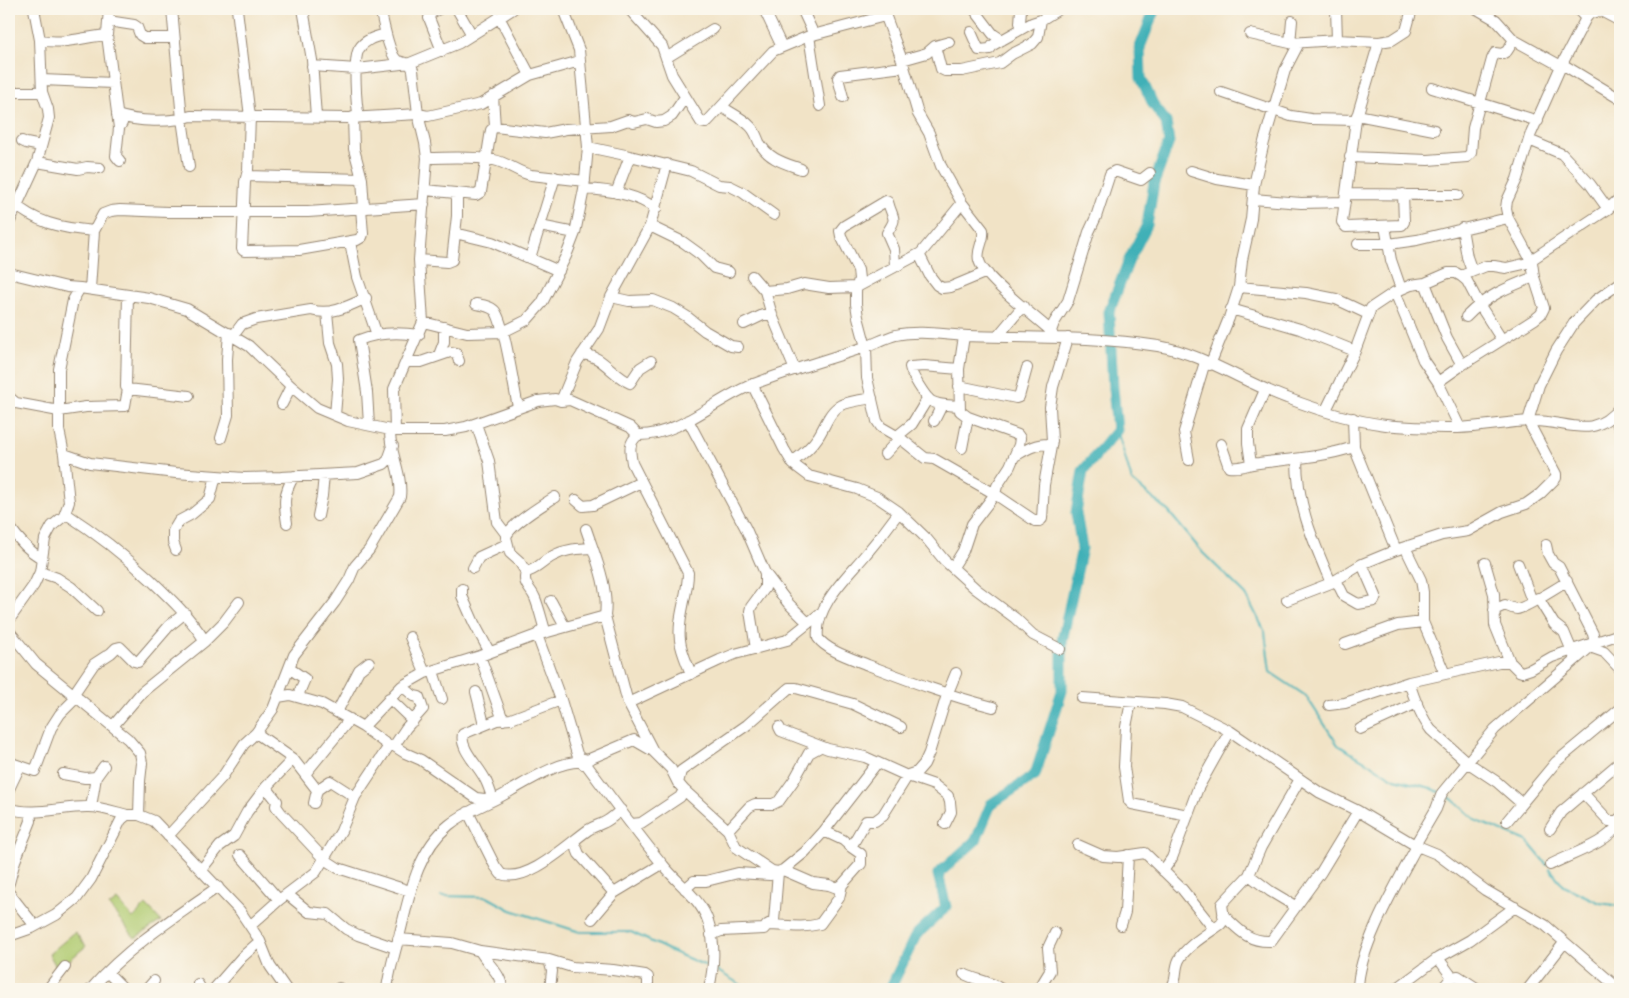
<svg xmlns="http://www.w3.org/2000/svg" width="1629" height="998" viewBox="0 0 1629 998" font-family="Mynerve,sans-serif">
	<rect width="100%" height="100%" fill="#fbf7ec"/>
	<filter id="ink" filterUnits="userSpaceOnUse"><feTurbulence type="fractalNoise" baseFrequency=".02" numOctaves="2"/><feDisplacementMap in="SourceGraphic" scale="10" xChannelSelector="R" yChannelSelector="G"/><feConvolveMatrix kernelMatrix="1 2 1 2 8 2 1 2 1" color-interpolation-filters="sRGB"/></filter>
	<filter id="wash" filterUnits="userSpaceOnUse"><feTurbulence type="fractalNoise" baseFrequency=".0096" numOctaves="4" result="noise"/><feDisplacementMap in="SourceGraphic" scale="20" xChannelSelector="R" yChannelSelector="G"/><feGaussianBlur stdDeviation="1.12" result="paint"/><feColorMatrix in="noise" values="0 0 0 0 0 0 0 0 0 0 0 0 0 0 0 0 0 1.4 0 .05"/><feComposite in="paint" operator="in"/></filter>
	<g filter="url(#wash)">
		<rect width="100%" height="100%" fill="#f1e3c6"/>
		<path fill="#b0cb71" stroke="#767a48" d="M117,900L133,918L146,905L161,921L135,938L109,906Z
			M75,932L86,946L58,970L49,954Z"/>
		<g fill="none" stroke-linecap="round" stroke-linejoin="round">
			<path stroke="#3fb0b7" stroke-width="2" d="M1117,430L1132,481L1168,511L1203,553L1246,595L1265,632L1270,672L1306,696L1338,745L1395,779L1431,788L1439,792
				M1446,796L1452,799L1477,821L1527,841L1547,865
				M1550,869L1564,886L1600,903L1620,906
				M441,896L487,897L511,910L580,932H631L673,952L709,967
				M716,970L748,989"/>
			<path stroke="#3fb0b7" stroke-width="11" d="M890,989L916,935L946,907L938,874L976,840L991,804L1035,775L1062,691V641L1082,548L1076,513L1083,471L1117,430L1113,388L1109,312L1129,260L1147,225L1154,183L1169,142L1166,122L1153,104L1141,78L1140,47L1155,9"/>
		</g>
	</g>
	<g filter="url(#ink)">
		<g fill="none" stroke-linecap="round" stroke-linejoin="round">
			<g stroke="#968672" stroke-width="12">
				<path id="minor" d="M109,9L107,35L119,128
					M172,9L182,119L189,167
					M237,9L250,117L248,170L245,182L242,249L244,251L299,250L357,240L362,237L363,234L361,208
					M303,9L312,60L316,117
					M380,9C383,20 389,56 398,61C399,61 405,63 406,63
					M439,9L431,13L429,18L442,51
					M457,9L472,35
					M629,9L662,46L672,75L701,122L706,123L773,51L809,36L885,16
					M764,9L782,47
					M802,9L814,35
					M883,9L902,60L918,114L929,133L941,166L962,203L983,230C985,240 976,250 979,260C982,277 1036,317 1051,331L1054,338
					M974,9L993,34L1002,40
					M1021,9L1020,23L1023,27
					M1336,9L1337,40
					M1477,9L1496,20L1514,40L1561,66
					M1577,9L1586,18
					M499,17L530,75
					M108,21L134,25L137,27L140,35L145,38H174
					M971,32L979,50L990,49L993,45L1032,23L1041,20L1059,9
					M1250,34L1290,43L1337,40L1379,42L1392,40L1406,31L1412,9
					M809,36L820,106
					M40,40C63,45 83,37 107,35
					M1379,42L1356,120L1342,222L1346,227L1402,225L1404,222L1403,194
					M1290,43L1292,21
					M935,46L941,69L945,71H962L1000,63L1012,54L1032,44L1038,37L1041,20
					M666,58L713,29
					M902,60L927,53L935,46L949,42
					M1562,64L1620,99
					M312,66L357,69L410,63L459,43L513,9
					M42,80L113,83
					M1432,88L1538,121
					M9,92H42
					M1221,92L1291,116L1311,119L1356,120
					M843,97L838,78L840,75L903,67
					M722,107C731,113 742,118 749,125C755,130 756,135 759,142C768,159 784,163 801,169
					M117,115C137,122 171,123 191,116L349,118L418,114L428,116L481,104L530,75L580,61
					M1357,115L1434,130
					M353,117L354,149L362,179L364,208
					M359,117C356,105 353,59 359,49C365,39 376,37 386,34
					M495,127L545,133L566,129L611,126L628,120L634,122L647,119L656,122L664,121L672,116L685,97
					M1529,140L1562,154L1590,184L1608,209
					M22,141L26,143L41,146
					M588,147L630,156L691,171L719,185L730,186L742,192L774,215
					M1350,157L1428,160L1467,157L1471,153L1473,128L1492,59L1495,53L1502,54L1507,51L1514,40
					M427,158C448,158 473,156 494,160C508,163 517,172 531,175L585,181
					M120,161L116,156L119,128L122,123
					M37,162L78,169L87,167L100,168
					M1191,171L1217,179L1254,185
					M248,176L362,179
					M584,189C608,190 637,194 656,209
					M425,190L476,195L481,192L491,130L495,127L493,96
					M616,193L630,156
					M1347,194L1458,195
					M1253,199L1301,203L1345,202
					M9,200C36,223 59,228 94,231
					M9,223L37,162L49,118L48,109L42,92L40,40L34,9
					M540,226L575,233
					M650,226L683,242L701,255L714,268L729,272
					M1385,226L1391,260L1401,289
					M1462,228L1467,257L1472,271
					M455,233L492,242L559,271
					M350,242L357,277L377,335
					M1358,244H1389L1417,240L1508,218
					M919,254L930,276L937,285L942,288L951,287L982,274H988
					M530,258L555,177
					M419,260L447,262L452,260L457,216V194
					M1531,260L1608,209L1620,198
					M895,266L894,249L887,233C898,216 893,221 888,202L886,201L844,226L840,231L841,236L858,270L859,279L856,291V304L858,317L866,347L867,378L877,421L881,427L900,438L925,458L934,459L995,494L1035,521H1039L1042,519L1044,485L1052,441L1050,407L1053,387L1068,338
					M9,273L67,287L80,288
					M752,276L765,291L772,315L795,370
					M1461,276L1486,266H1494L1506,268L1532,262
					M1425,283L1447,338L1462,365
					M1239,287L1306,293L1336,299L1368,314
					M90,289L94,231L103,214L111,211L120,210L168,212H308L424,204
					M765,291L787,289L804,284L829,288L857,287L921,253L962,203
					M1395,292L1423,360L1438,382L1460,428
					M128,295L126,387L128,389L189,396
					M611,297L629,301L653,300L673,308L686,316L705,331L731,346L738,347
					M476,304C482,305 488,305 494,310C504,318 514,390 518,407
					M1231,309L1300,329L1355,351
					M327,312L330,343L337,364L338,379L335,415
					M1466,317C1486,296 1508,287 1534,277
					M423,322L467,333L503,332L527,320L542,303L566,256L575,233L584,189L588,147L579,50L563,9
					M744,324L763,315H772
					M1051,331L1054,323L1068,301L1089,232L1096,217L1110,174L1115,171L1141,180L1150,173
					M233,336L242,324L256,319L311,310C330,316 349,306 366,298
					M997,337L1023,306
					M582,354C602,355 612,375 630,383L640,368L651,361
					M439,355L444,342V327
					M406,362H421L450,352L456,353L459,361
					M1210,365L1229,318L1239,287L1242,260L1251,219L1254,185L1264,142L1285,70L1299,43
					M959,369L924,366L910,367C911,374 925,397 931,401C939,406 950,405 959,406
					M1438,382L1462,365L1535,319L1541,314L1544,308L1534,277L1532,262L1508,218L1506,208L1507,201L1517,179L1530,136L1561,66L1586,18L1590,13L1601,11L1620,21
					M752,384L784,449L793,464L809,476L857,489L877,497L899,512L926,538L944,560L976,589L1015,618L1033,635L1060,649
					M959,386L1016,398L1019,397L1027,368
					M9,397L16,403L59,411L86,407L125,406L128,389
					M561,401L577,362L599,329L611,297L650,226L667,164
					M282,404L291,386
					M1326,410L1355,351L1371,308L1395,292L1411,285L1425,283L1448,273H1456L1461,276L1467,281L1479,304L1502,340
					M1614,415L1620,430
					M1353,418L1354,447L1396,550
					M688,420L746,529L765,573L788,603L807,622
					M934,421L942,405
					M476,424L489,461L497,522L506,534
					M369,425L367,392L359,340C378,332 399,332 419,335
					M395,431L394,389L423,322L419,260L427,158L425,143L418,114L413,70L410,63
					M638,435C628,443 630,451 632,463L688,573C688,595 677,618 680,640C681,651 687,663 691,674
					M896,437L912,424L928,398
					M221,438L228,415L227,359L229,333
					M1221,444L1229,467C1239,469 1248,464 1259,463C1291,459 1323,457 1354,447
					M962,448L968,417
					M64,454L90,463L176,473L244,478L281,477L358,473L384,464L388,460L393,446
					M885,454L900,438
					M1015,456C1027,449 1034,444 1049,444L1052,441
					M1297,459C1297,506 1313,540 1331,583
					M1189,460L1184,432L1205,362
					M792,462C802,455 811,448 818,437C825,427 829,411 841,405C850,401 863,400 872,398
					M1251,464L1248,443V429L1265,390
					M555,497C543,505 510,524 506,537L510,553L519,561L526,572C522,585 531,588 535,598C539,608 541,617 544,627L537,635L561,700L577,754L582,760
					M576,500L583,506L593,505L641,482
					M899,512C889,526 878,540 866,554C848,576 814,606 818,638C827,651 854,659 868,665C910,681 950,696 993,707
					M65,513C96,533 124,555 151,580C171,599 190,617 205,641
					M318,516L322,496L324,475
					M287,523C284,503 283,494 294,476
					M9,526C18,539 27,550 41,558
					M586,529C595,556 609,587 605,616L628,703L653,751L671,769L678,783L684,790L728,830L736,847L772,871L778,872
					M1405,547L1421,580L1423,592V622L1445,674
					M176,550L173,542V531L179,521L192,514L210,499L216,476
					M1485,563L1494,594L1495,625L1510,662L1519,671L1522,672L1531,669L1552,657L1620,634
					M1518,564L1532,601
					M953,567L963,551L972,524L995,494L997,486L1010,466L1019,445L1020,438L1018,435L968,417L960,411L959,369L964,336
					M473,568L479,557L507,544
					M40,572L57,578L71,587L97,611
					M526,572C537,570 543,561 553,556C565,549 578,549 592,548
					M1336,580L1344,596L1358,604L1374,601L1376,596L1362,564
					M462,589V596L474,623L489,651
					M1538,598L1554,624L1564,632L1574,656
					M1287,600L1331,583L1362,564L1396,550L1442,535L1468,531L1502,512L1526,504L1540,494L1556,478V474L1528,421L1539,385L1556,351L1574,323L1596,300L1620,283
					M551,601L565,627
					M1494,610L1505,605C1509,607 1513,609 1517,609C1523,609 1561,586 1567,581
					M9,620L34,585L40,572L45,539L52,526L64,516L69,502L64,454L59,430V369L73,300L80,288L149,298L187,309L249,346L291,386L317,408L348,421L395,431H445L466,427L538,401L555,399L561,401L570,400L630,427L638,435C680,436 716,398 754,384C790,370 826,360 862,348C873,345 884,338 896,335C919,330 945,335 968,336C1031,338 1095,336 1158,346C1201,353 1245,383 1287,398C1318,410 1353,421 1386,425C1410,428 1434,428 1458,428C1482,427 1506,422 1530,421C1566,419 1591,443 1620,407
					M9,631L36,664L128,739L140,753L142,763L140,781L139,815L154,821L240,911L260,941L270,966L286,989
					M410,637L425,673
					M1345,644L1398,625L1423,622
					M1590,647L1604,652L1620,669
					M756,649L750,611L751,607L765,588V573
					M480,656L503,720
					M289,668L305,679L299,693L301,698
					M433,671L442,699
					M1409,682C1414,698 1421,717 1431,730L1467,762L1497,782L1521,803
					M476,692L484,724
					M73,695L94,664L111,653L116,648L120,647L134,661L138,662L169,626L185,613
					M278,697L290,695L322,704L363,727L389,746H394L405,753L421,760L476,798L493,800C491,794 489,787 486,781C480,767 459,749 463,734L497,720L511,719L561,700
					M389,698L413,721
					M1082,698L1165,704L1182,707L1230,731L1319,792L1358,811L1415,845L1437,854L1485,890L1545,925L1619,989
					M1131,702L1126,727L1124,767L1129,801L1132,804L1188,815
					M628,703L720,660L735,654L787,640L822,612
					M1329,705L1345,703L1409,682L1499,662H1510
					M337,712L359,670L369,662
					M113,726L142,692L205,641L224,622L239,602
					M363,727L402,686L425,673L480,656L537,635L605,616
					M779,727L781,731L828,749L865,757L905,775L934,785L948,796L950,802L951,812L945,824
					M1360,729L1417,703
					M256,733L293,759L317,790L314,803
					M394,746L406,728L423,709L419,697L414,696L402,686
					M9,761L14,764L35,771L51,728L60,714L77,697
					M583,764L582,761L584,759L587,760L634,740L653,751
					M586,764C611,798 636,832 663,865C677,883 701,899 708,921C716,944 714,966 709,989
					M63,774L85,778L96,777L104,766
					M305,774L350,719
					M678,783L681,771L747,725L789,688H796L853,704L901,727
					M266,787L277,801L276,806L281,813L324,859L338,868L410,891
					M9,789L20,766
					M317,790L330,781L355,797
					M1583,793L1609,821H1617
					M91,807L96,777
					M9,808C32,817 64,806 89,807C102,807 115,812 127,815
					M468,812L495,866L501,874C527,884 568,844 588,830C594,826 599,825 605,822C611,819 616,814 621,810
					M1507,821L1556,762L1620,709
					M632,824L641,823L680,797L684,790
					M1550,829L1561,812L1620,762
					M728,830L749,807L755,804H773L779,801L794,780L809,753L820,747
					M824,831L843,840L851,847
					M168,836L223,776L244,744L256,733L273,709L294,655L335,602L349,580L355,566L369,550L400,497C403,474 389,452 390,430
					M574,842L579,854L614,893
					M1078,845L1103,856L1118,857L1145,853L1182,889L1214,929
					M1415,845L1436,809L1442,793L1495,729L1595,643L1593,634L1559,567L1553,563L1548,554L1546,545
					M240,855L279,900
					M1550,865C1568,855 1609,843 1618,824L1617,821L1620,818
					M201,870L220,846L234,836L247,812L266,787L293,759
					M783,870L813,883L829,885L837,888L842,885L858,867L861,864V854L851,847L866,821H875L883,815L908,775L917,772L924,764L929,753L947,695L956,673
					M1163,871L1172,858L1198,788L1230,731
					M1249,875L1270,891L1295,906
					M9,883L15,861L31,821L30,812
					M685,889L694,881H706L738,873L770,875L783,870L805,852L824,831L877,763
					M9,893L35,926
					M287,894L309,912L328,914L346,929L358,935L396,948
					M1223,915C1239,930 1248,942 1271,941L1321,872L1358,811
					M592,919L614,893L662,864
					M767,925C788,925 798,929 820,924L839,898L842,885
					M1121,925L1125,912L1128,855
					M250,926L279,900L316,872L341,831L355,797L389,746
					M711,935L721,931L764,929L767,925L774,921L778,872
					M9,936L32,928L56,915L77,898L91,879L121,820L127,815H139
					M398,939L452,943L480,951L549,960L572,967L613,970L645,975L648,977V989
					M480,951C487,964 502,974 502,989
					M1438,958L1452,977
					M549,960L552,971L550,989
					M107,972L124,989
					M964,974C978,981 988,980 1001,989
					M198,984L201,989
					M339,988L340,989
					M48,989L65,967
					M91,989C127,948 173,918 218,887
					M147,989L154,981
					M214,989L242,957L260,941
					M387,989C389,972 394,955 399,937C409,898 416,852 449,825C468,809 492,803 512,790C530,780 561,760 582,762
					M1039,989L1050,971L1048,948L1055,933
					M1170,989C1178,982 1174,970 1179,960C1186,946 1209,933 1221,924L1224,919L1222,904L1249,875L1261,847L1300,779
					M1358,989C1358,949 1398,881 1417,846
					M1396,989L1438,958L1470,940L1515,907
					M1442,989L1452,977L1458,976L1478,989
					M1528,989L1564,943"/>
			</g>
			<use href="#minor" stroke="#fff" stroke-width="10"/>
		</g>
	</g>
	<rect width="1629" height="998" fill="none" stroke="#fbf7ec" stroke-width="30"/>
</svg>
